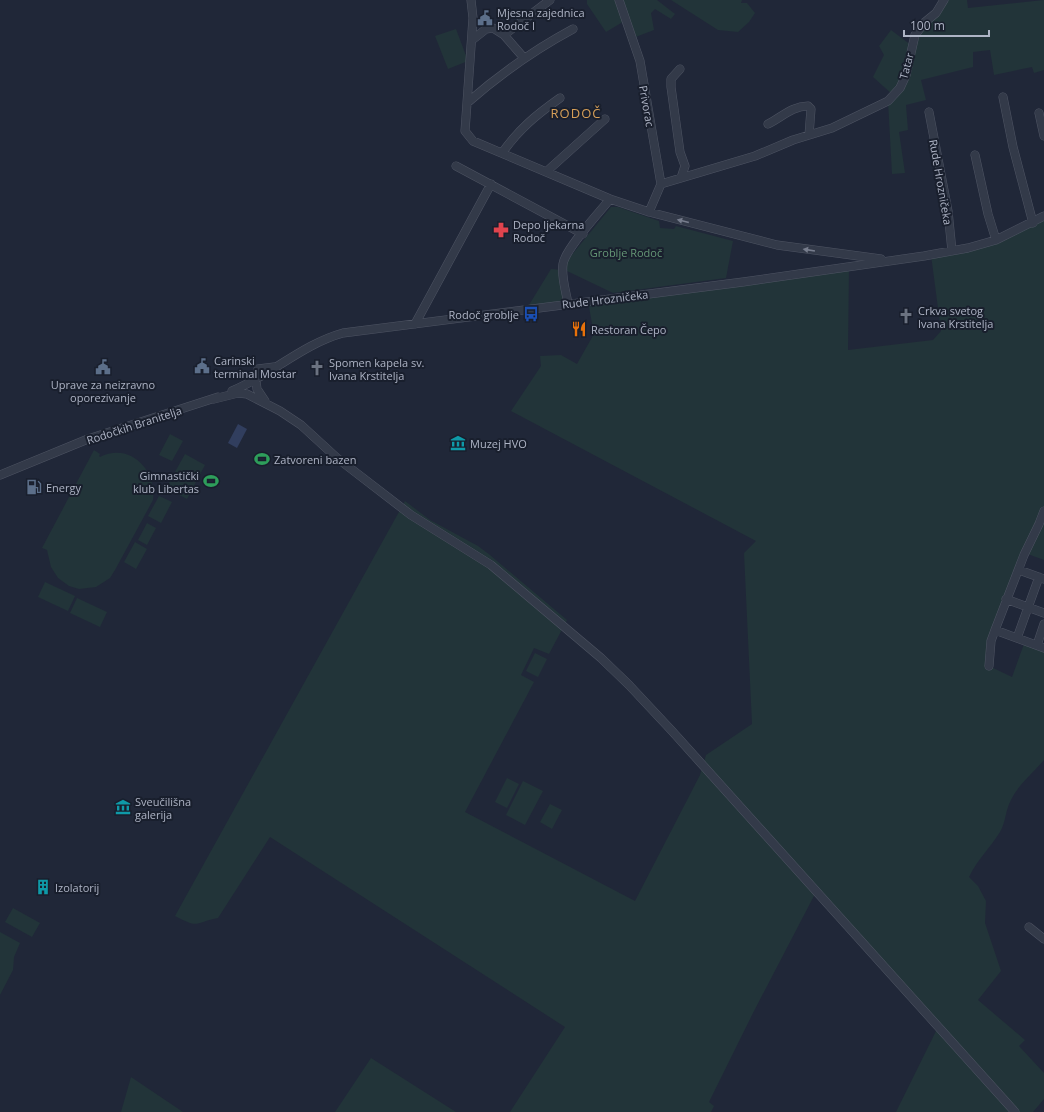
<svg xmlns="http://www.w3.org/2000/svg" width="1044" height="1112" viewBox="0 0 1044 1112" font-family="'Open Sans',sans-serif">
	<rect width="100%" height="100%" fill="#202738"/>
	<path fill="#223439" d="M587,0H657L675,14L671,19L655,9L651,13L654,30L633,38L626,20L606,32L587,4Z
		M671,0H742L741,3H747L755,13L749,22L738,32L718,30Z
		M944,0H967L968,8L1044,0V70L1034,73L1032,67L994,75L990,50L973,52V67L921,80L926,100L906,105L908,130L899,132L905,173L892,174L888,101L893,95L873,77L884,55L879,46L891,30L911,45Z
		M456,29L468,61L448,69L435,36Z
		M611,207H618L659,221L660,228L674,229L676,226L733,241L726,278L613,293L567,271L566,262Z
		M1044,217V560L1025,553L995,630L989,666L1012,677L1025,641L1044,648V760C1033,773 1018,785 1011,800C1005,811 1006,822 1000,832C990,848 977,860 969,877L978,886L986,901L985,923L1001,971L978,1000L1025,1040L1019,1046L1044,1073V1099L1033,1112H896L938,1027L816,892L753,1013L709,1102L714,1106L711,1112H510L565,1027L270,837L218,918C193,923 200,929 175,916L405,501L430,520L478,546L490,555L567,620L549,654L534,648L521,675L534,682L465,812L635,901L700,775L706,755L752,724L744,553L756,541L511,411L541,366L540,356L561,355L577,364L599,325L592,324L588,301L849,267L848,350L933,340L941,331L931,255L968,249Z
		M551,269L563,270L568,304L532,309L529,305Z
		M170,434L183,441L172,461L159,455Z
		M94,450L100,454L99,456L100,457C130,442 157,470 153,500L115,570L110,578L96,587L79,589L69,586L58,578L51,567L47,550L42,548Z
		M185,454L205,465L187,499L166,488Z
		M159,496L172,502L161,523L148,516Z
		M147,523L156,528L147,545L138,540Z
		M135,542L147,549L136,569L124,562Z
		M45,582L75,596L68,611L38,597Z
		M77,598L107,612L100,627L70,613Z
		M535,653L547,659L538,677L526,671Z
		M507,778L519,784L507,808L495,802Z
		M523,781L543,791L525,825L506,815Z
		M550,804L562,810L552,829L540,822Z
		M13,908L40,923L32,937L5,922Z
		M0,932L20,943L14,957L13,970L0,995Z
		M371,1058L456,1112H335Z
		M131,1077L183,1112H121Z"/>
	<path fill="#313e5e" d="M238,424L247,429L237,448L228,443Z"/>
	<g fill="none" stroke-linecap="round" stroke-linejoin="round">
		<g stroke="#4e5463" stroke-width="9">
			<path id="minor" d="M471,0L473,18L465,131L473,141L610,199L649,212L777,245L881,259
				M619,0L640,61L661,184L649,212
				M504,35L550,0
				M472,40L486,29L493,28L504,35L524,58
				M680,69L671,79V87L680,152L685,166L681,178
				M1003,97L1013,147L1033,223
				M467,103C500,74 534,50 573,29
				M929,112L948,211L952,251
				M1039,113L1044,136
				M768,124C782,117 792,106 808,106L811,109L809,135
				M502,153C519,129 536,115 560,98
				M975,155L988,214L996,240
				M456,166L583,234
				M546,172L605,119
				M661,184L755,156L793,140L832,128L888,101L900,88L906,75L915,35L925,22L936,13L944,0
				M568,304C566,291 561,277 563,264C565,249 599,213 610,199
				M415,324L491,184
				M258,369L274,367
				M256,381L257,389L265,401
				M232,391C271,375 303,344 343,333L743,282L924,256L968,248L996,240L1044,216
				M214,399L238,393L247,394L280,411L301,425L337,458L411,515L491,565L601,658L629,685L672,731L1015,1112
				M0,475L88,439L218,397
				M1019,570L1044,579
				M1006,599L1044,613
				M995,630L1044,648
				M1017,638L1039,577
				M1037,645L1044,624
				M989,666L991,641L995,630L1024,555L1039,524L1044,511
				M1029,927L1044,939"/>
		</g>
		<use href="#minor" stroke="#333a49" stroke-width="8"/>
	</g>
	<defs><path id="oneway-solid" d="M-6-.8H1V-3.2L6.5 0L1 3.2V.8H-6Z"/></defs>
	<g fill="#777d8d">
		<use href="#oneway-solid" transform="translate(683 221) rotate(-166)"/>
		<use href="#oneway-solid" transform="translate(809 250) rotate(-171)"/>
	</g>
	<defs>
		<g id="civic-bare" transform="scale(1.2)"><path d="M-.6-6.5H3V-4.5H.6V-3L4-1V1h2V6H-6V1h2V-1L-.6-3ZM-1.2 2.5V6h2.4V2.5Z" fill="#5c6f8a" stroke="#191f2d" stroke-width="2.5" paint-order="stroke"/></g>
		<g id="pharmacy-bare" transform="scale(1.2)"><path d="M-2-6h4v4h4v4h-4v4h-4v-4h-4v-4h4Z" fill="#e0444e" stroke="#191f2d" stroke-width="2.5" paint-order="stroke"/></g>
		<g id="bus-bare" transform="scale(1.2)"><path d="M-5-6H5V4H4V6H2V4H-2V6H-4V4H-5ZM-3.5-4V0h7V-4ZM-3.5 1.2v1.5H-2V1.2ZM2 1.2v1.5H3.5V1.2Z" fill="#1a4fb4" stroke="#191f2d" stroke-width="2.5" paint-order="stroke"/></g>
		<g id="church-bare" transform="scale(1.2)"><path d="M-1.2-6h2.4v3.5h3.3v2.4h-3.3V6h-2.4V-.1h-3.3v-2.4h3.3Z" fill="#6b7280" stroke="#191f2d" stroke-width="2.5" paint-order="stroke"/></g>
		<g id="restaurant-bare" transform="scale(1.2)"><path d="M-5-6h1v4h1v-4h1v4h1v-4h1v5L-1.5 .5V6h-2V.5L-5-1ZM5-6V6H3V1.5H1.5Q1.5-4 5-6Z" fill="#e8710a" stroke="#191f2d" stroke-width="2.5" paint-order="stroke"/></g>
		<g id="museum-bare" transform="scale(1.2)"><path d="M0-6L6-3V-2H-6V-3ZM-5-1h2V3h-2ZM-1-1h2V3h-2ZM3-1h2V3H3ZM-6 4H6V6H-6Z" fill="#0f9aa8" stroke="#191f2d" stroke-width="2.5" paint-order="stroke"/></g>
		<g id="stadium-bare" transform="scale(1.2)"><path d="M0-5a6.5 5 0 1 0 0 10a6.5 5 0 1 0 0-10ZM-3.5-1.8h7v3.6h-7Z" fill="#2e9e5b" stroke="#191f2d" stroke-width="2.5" paint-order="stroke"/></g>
		<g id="fuel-bare" transform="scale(1.2)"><path d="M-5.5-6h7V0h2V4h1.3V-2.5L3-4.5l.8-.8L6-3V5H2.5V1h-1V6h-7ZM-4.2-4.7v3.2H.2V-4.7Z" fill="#5c6f8a" stroke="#191f2d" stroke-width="2.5" paint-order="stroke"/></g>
		<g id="building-bare" transform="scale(1.2)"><path d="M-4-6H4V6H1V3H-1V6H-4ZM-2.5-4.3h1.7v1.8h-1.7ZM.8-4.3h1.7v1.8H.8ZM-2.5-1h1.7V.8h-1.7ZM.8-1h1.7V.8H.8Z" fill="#0f9aa8" stroke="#191f2d" stroke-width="2.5" paint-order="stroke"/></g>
	</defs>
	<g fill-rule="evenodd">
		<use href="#civic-bare" x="485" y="18"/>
		<use href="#pharmacy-bare" x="501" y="230"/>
		<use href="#bus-bare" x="531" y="314"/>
		<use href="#church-bare" x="906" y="316"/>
		<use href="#restaurant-bare" x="579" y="329"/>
		<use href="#civic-bare" x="202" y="366"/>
		<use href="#civic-bare" x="103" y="367"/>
		<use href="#church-bare" x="317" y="368"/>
		<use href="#museum-bare" x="458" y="443"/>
		<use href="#stadium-bare" x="262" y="459"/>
		<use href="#stadium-bare" x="211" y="481"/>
		<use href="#fuel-bare" x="34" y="487"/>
		<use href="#museum-bare" x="123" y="807"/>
		<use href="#building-bare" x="43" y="887"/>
	</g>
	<g text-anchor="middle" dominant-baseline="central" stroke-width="4" stroke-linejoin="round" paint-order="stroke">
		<g font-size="11" fill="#aeb4c5" stroke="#191f2d" text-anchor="start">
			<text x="497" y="12">Mjesna zajednica<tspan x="497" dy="13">Rodoč I</tspan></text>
			<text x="513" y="224">Depo ljekarna<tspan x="513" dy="13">Rodoč</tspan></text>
			<text x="918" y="310">Crkva svetog<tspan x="918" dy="13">Ivana Krstitelja</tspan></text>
			<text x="519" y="314" text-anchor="end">Rodoč groblje</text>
			<text x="591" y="329">Restoran Čepo</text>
			<text x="214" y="360">Carinski<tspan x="214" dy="13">terminal Mostar</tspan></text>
			<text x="329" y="362">Spomen kapela sv.<tspan x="329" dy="13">Ivana Krstitelja</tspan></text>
			<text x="103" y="384" text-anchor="middle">Uprave za neizravno<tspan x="103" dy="13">oporezivanje</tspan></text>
			<text x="470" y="443">Muzej HVO</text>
			<text x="274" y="459">Zatvoreni bazen</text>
			<text x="199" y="475" text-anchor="end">Gimnastički<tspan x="199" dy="13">klub Libertas</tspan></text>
			<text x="46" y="487">Energy</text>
			<text x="135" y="801">Sveučilišna<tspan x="135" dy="13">galerija</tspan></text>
			<text x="55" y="887">Izolatorij</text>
		</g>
		<g font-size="11" fill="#aeb4c5" stroke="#191f2d">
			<text transform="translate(906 66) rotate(-75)">Tatar</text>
			<text transform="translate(647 106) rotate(80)">Privorac</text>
			<text transform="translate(941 182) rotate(80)">Rude Hrozničeka</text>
			<text transform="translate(605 299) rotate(-7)">Rude Hrozničeka</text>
			<text transform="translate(134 425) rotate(-18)">Rodočkih Branitelja</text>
		</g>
		<g font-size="11" fill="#659776" stroke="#191f2d">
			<text x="626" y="252">Groblje Rodoč</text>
		</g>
		<g font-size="13" letter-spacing="1" fill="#d69f58" stroke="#191f2d">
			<text x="576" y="113">RODOČ</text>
		</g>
	</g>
	<path d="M904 30v6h85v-6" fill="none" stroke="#aeb4c5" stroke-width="2"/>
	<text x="910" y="30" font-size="12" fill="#aeb4c5" stroke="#191f2d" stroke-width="3" paint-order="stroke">100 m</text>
</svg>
